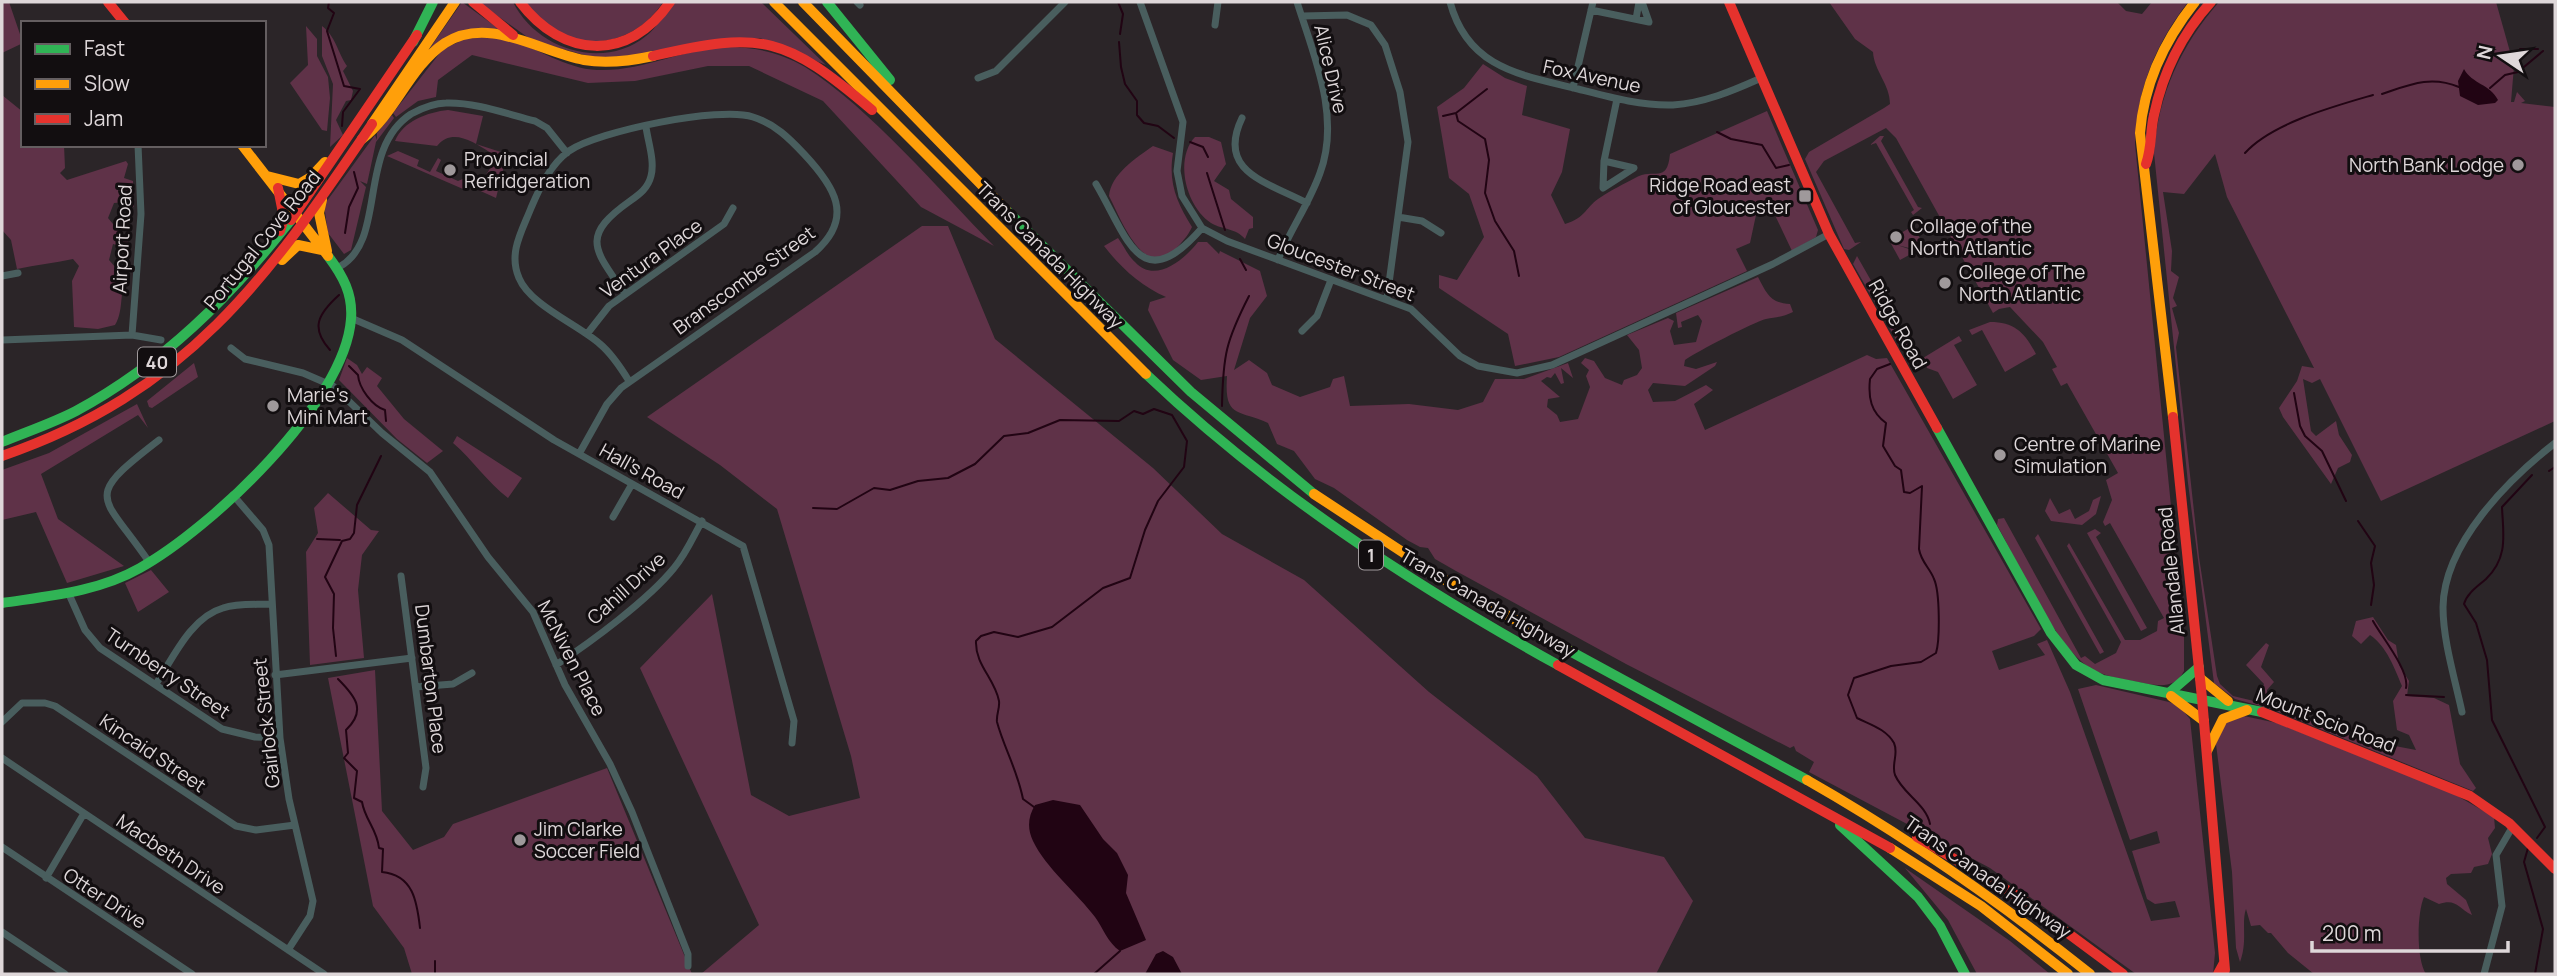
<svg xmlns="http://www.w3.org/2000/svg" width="2557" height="976" viewBox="0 0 2557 976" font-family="Manrope,sans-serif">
	<rect width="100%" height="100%" fill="#2b2528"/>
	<path fill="#5f3248" d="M2,2H9L23,43L2,53Z
		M462,2L503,32L430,48Z
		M478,2H513C536,49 603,71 646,36C657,28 665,12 673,2H761L826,65L760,38L603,60L533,41Z
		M523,2H663C637,42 591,52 549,30C539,25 530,10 523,2Z
		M1829,2H2117L2126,11L2142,14L2152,2H2188C2155,45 2137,89 2135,144L2184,637V671C2176,687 2163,686 2148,684C2129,680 2107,678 2090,668C2054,645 2019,564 1997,525L1998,519L2004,518L2081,658L2085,656L2095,664L2116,653L2121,642L2067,546L2069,543L2125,640H2140L2157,631L2158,621L2164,618L2110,523L2105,526L2103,522L2112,500L2106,480L2118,473L2067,383L2061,386L2052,369L2057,367L2043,342L2010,307L1999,309L1993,313L1896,138L1886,128L1824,161L1816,172L1855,243L1861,242L1849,250L1844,249L1805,159L1809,152L1884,108L1890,104C1890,84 1874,71 1873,52L1855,39Z
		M2219,2H2496L2514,66L2511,102H2514L2517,92L2525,101L2521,103L2555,107V421L2381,501L2320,379L2312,383L2303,379L2311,431L2316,436L2336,421L2339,435L2352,455L2350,462L2338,468L2331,484L2283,417L2279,408L2297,381L2302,366L2314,368L2227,197L2215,154L2184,194L2163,192L2172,251L2171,271L2179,277L2173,298L2177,306L2172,308L2179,333L2176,347L2199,557L2217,676L2220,684L2233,696L2254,701H2267L2273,706L2358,739L2416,750L2409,735L2397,730L2393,701L2402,686C2394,667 2387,647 2370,635L2361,644L2352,636L2356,621L2373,617L2388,640L2396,645L2399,665L2409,681L2407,696L2434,698L2449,705L2460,764L2476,788L2473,791L2271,709L2235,699L2214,683L2188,483L2154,153C2158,95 2181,45 2219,2Z
		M306,26L317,39V56L328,77L330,98L327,131L322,130L290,83L308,65Z
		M322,26C336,37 337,51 347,66L343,71L353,91L351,100L346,101L336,120L343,135L330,147L333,84L322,56Z
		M470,37C480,38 491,37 501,39C534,44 563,69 597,70C642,72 684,48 728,47C755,47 782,53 805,67C869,107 940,191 994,246L921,207L823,101L749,66H708L635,81L588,83L472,55L438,80L436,97L418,101L396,117L393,113L443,49Z
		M1483,64L1505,78L1527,86L1522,115L1570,129L1562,172L1551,195L1565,224C1586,218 1586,206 1601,197C1611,190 1624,184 1635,178C1654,167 1667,185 1670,154L1767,111L1818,230L1816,237L1792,251L1772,209L1756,215L1750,243L1736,249L1747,271L1559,357L1515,366L1508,334L1439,288V275L1457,280L1484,237L1469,194L1449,178L1437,107L1464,88Z
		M2,95L23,112V145H64L65,168L60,173L67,180L126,161L128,164L124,178L133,181L134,207L127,202L114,203L108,218L128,242L123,247L113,244L109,260L116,268L129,272C118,287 125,309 115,325L98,329L74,327L72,281L79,266L73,259C54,263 36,265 17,269L11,240L2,230Z
		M448,110L483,116L476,144L507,154L496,198L465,184L463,189L387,156L398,151L419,160L417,166L430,172L438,158L441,160L436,171L458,181L465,178L480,184L491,167V153C472,141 452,128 437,146L395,141C403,121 428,112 448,110Z
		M392,115L394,118L376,142L367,184L360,181L366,187L351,250L344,254L328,233L324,205L375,135L377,140V133Z
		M1880,136H1884L1881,141L1918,207L1922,208L1913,215L1911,212L1914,210L1876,143L1870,145Z
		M1195,137H1209L1221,142L1226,164L1214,181L1229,190L1231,199L1253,217V228L1249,229L1245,239C1236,228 1223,230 1211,223C1186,207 1174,159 1195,137Z
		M1153,146L1173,153C1168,183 1177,203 1192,227C1188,236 1181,243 1175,250C1144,282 1120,217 1109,196C1111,174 1136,158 1153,146Z
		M922,226H948L995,339L1153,468L1222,534L1304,580L1429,692L1537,776L1585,838L1664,857L1693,901L1656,974H701L759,925L640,668L712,594L751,795L789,816L860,798L851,756L777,509L720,465L647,417Z
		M1913,226L1921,240L1909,248L1897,245L1909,249L1911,254L1900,260L1889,240Z
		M1118,238C1124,246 1128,256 1135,262C1155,284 1184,260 1198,242H1207L1219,254L1220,251L1260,271L1267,296L1250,318L1234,370L1249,360L1267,373L1272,385L1300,397L1330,387L1333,379L1344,376L1350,406L1409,404L1458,410L1483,402L1495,379H1524L1568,363L1573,378L1561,368L1564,383L1561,384L1555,373L1551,378L1547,377L1541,381L1560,397L1548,399L1547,407L1557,415L1560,422L1578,419L1590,387L1586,376L1589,370L1581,363L1585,358L1594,361L1605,378L1622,385L1624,380L1637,375L1642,368L1639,350L1627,335L1668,318L1674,321L1670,331L1674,345L1696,342L1702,321L1698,315L1681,322L1682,327L1678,328L1676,313L1758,277C1767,294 1770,303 1790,304L1793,312C1783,317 1776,317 1766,319C1754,322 1696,352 1685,360L1684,366L1696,369L1717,362L1715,366L1685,386L1653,383L1648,390L1653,402L1675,401L1706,385L1713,390L1694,404L1705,430L1867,355L1876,359L1887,358L2041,629L2034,636L1992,651L1999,670L2045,655L2037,644L2047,640L2070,692L2151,921L2180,917L2175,901L2155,904L2147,899L2132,851L2160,843L2157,831L2130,840L2078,689L2096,685L2169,702L2179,706L2190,719L2215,953L2213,974H2136L1990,868L1809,772L1814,762L1796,751L1794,746L1790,748L1626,664L1456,571L1435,559L1428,548L1420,547L1407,540L1334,488L1315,479L1294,451L1277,444L1268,423C1238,409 1224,419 1227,376L1201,380L1173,360L1148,310L1150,302L1166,297C1141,286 1121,268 1104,246Z
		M1857,256L1910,349L1913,352L1907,354L1902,350L1853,264Z
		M1990,322C2015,322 2025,333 2036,354L2005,372L1982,330L1972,335L1969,330Z
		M1959,336L1962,341L1954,345L1977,385L1953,399L1938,372L1927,368L1923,358Z
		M347,358L357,365L362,374L367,367L382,378L377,386L404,419L443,451L427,463L397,439L339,380Z
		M194,363L198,377L152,408L149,407L147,401Z
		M137,404L148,428L138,415L41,474L58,519L124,566L67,583L36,512L2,520V470L49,453Z
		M457,436L522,478L508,498C487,482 473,460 453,443Z
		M328,493L371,530L379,531L362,555L358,590L364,658L310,665L306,552L318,533L314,508Z
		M2101,496L2096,514L2082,525L2051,521L2045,511L2050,498L2059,514L2070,509L2075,519L2089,511L2093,500Z
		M2095,529L2101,533L2096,537L2147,628L2141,631L2087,533Z
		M2038,534L2104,652L2100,654L2035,538Z
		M151,570L169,592L138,612L125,583Z
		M2266,643L2269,645L2261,667L2274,682L2267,690V698L2261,691L2264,684L2246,665Z
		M375,670L382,811L413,850L444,837L453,824L607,768L692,974H412L404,948L373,906L328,678Z
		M2239,715L2277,723L2454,794L2494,817L2495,828L2488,838L2492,854L2488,864L2474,867L2471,873L2451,874L2446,878L2447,884L2466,900L2472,915C2458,908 2456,898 2439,904L2424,897C2417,913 2416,959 2426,974H2314L2288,953L2271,933H2268L2260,925L2251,926L2246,909C2241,923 2248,941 2240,962L2236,948L2232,872L2216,744L2224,723Z
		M1905,868L2010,941L2050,974H1977L1948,920Z"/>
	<path fill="#210413" d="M2464,69C2472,84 2490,84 2498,100L2495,103L2478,105L2460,96L2458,81Z
		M1053,800L1080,805L1103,839L1117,853L1128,875L1126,893L1146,940L1120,951C1108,943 1103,928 1095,917C1077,893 1045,867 1033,841C1027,828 1028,817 1035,805Z
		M1163,951L1173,957L1182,974H1145L1156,954Z"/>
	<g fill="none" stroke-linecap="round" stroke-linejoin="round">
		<path stroke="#210413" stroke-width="2" d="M329,2L328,8L334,13L327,31L344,86L360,89L343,112L342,126
			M1118,2L1123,14L1120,34
			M1119,42L1121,67L1125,84L1137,101V115L1144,123L1158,126L1174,138
			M2520,49H2538
			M2490,88L2505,75L2518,72L2543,51
			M2382,94C2409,85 2430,75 2459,87
			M1456,113L1458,121L1485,139L1489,160L1485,193L1495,221L1514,251L1519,276
			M1443,116L1456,113L1487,89
			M1717,132L1731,139L1762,145L1776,168L1789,165
			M1190,142L1203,147L1208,157
			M2245,153C2272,123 2335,106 2373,95
			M1207,173L1225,230
			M345,233L349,207L358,188L354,172
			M1240,259L1246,270
			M330,350C310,328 318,314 339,295
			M1890,364L1877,369L1870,379C1868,398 1871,412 1886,423L1883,446L1895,466L1901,470L1904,492L1910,493L1922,486L1919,549C1921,562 1930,568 1934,579C1940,592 1940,640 1936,653L1921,662L1891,666L1854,678L1848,695L1857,718C1871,725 1886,729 1894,743C1899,754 1891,764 1895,775C1903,794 1926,804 1930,824
			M349,366L358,375C359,388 372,406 385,410L386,421
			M2294,393L2300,426L2305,436L2322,451L2346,501
			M1222,406C1223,355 1226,341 1249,296
			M2549,471L2555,467
			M2532,475L2502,507C2503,533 2509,557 2486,579C2478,586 2467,593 2464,604L2476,623L2487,660L2492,720L2545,827L2537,838
			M813,508L837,509L874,488L890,490L918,481L948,478L975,464L1004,436L1028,433L1060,420L1119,421L1134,411L1143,414L1154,409L1172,415L1187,441L1184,467L1158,501L1145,530L1130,578L1103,588L1052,627L1018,637L994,632L981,636L976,641C975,665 995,679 999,701C1000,708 996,715 997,722C1004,748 1017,769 1023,799L1034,807
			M2358,521L2375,546L2371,563L2374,585L2371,605
			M317,539L340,540
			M2373,621C2381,636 2410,671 2406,688
			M336,656L333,628L334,594L325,577L342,541L350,539L354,533L357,505L381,456
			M338,679C355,696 367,710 346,730L348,753L344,758L357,771L354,798L362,802C365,820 377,829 379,848L383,849L382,872C413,875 417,901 420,928
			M2406,695L2444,697
			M2528,848L2524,862L2543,929L2535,974
			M435,961V974
			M1094,974L1120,951"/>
		<path stroke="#495e5e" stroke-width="7" d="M857,2L860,5
			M1140,2L1183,122L1177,171L1182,196L1202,228L1227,241L1411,309L1460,356L1478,366L1517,373L1552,365L1773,264L1829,234
			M1450,2C1468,69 1522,75 1578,89C1609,97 1641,106 1673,105C1704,103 1732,91 1759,79
			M1591,10L1649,22L1642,2
			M1302,16L1347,15L1371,25L1385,45L1400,92L1408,142L1387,298
			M1636,19L1639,2
			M1215,25L1218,2
			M978,78L996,71L1065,2
			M1573,88L1593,2
			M1242,118C1216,172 1267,182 1307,203
			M1604,161L1634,168L1603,188L1604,161L1617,99
			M1096,184C1128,238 1140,299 1202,228
			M1398,217L1422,221L1441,233
			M1278,260C1290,230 1309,204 1320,173C1341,117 1314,56 1297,2
			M339,267C388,241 356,150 411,114C422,108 434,103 446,103C475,102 507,114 535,121L547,128L567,153
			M2,276L18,273
			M625,294C595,250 579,237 630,201C640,194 648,188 651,176C655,161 648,142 646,127
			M351,318L402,340L554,440L743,546L794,721L792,743
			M1302,331L1317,316L1331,280
			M587,334L609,306L724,224L733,208
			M132,335L161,340
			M2,340L132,335L141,214L138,145
			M231,348L245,359L303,373L333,386L382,433L430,472L488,557L533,612L565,685L610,764L632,812L688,954V966
			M579,454L607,404L621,388L815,252C855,217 834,186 804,154C789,138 775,124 753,117C720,106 598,131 569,151C550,165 540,187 531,208C522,231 508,253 519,278C530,305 577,324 600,344C612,354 621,368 629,381
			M233,495L263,530L269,545L280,738L289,799L313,901L310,916L288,950
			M613,517L632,484
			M149,562C102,493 81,500 159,440
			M401,576L426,768L423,787
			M68,592L85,630L100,648L222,729L255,737L280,738
			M556,665C591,642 648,600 674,568C686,554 693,537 702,521
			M275,675L412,658
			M156,684C173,658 191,617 223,608C238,603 256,605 272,604
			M416,687L453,684L472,673
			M2462,712C2455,679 2443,641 2443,607C2444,543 2509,479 2555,443
			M2,722L22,703H45L55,706L236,826L256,830L295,825
			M2,758L324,974
			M2,847L192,974
			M46,878L83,815
			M2,932L65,974
			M2484,974L2502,906L2496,855L2513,826"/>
		<path stroke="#30b455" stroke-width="10" d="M827,2L890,80
			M413,42L433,2
			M1006,210L1191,392L1314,494
			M1146,374C1269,491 1410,583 1558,665
			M1937,428L2051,633L2076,665L2103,680L2262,712
			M2,442C26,432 53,423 76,411C163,364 230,297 291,220
			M2,603C48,596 98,592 140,568C210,529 345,403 351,319C353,294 343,276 328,256
			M1568,650L1807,780
			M2169,693L2199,667
			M1840,825L1918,897L1940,926L1965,974"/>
		<path stroke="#ff9f0a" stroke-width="10" d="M774,2L1146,374
			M803,2L1006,210
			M372,124L455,2
			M362,139C396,113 409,67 445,43C489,15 540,52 584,60C607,64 630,61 653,56
			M242,145L328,256
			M267,176L299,184L311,177L325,162
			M282,260L298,245L327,251L319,213L322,200
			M2173,417L2140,133C2144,83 2164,41 2195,2
			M1314,494L1445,580L1568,650
			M2200,678L2228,701
			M2171,696L2204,721
			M2207,751L2223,719L2247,710
			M1807,780C1907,837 2000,902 2090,974
			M1890,848L1981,906L2068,974"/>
		<path stroke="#e5322d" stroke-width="10" d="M108,2L125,23
			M473,2L513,35
			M520,2C563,59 629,62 670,2
			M1729,2L1829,234L1937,428
			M653,56C763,30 786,37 872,110
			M2146,164C2152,148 2150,131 2154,115C2163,72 2182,34 2211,2
			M278,188L284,218L280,231
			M291,220L417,35
			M2173,417L2202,698L2225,970
			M2,456C186,393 267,279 372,124
			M1558,665L1890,848
			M2262,712L2470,796L2509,823L2555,869
			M1917,837L2019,897L2123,974
			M2218,974L2224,963"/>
	</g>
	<g fill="#9f999b" stroke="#120e10" stroke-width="2.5">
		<circle cx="2518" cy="165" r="7"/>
		<circle cx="450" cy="170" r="7"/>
		<rect x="1798" y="189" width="14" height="14" rx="3.5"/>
		<circle cx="1896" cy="237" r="7"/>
		<circle cx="1945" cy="283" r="7"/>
		<circle cx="273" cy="406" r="7"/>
		<circle cx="2000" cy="455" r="7"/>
		<circle cx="520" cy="840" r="7"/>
	</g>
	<g text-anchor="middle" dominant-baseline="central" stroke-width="6" stroke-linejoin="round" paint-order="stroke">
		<g fill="#120e10" stroke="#a19b9d" stroke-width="2">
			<rect x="138" y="347.5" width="38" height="29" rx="5"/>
			<rect x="1359" y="540.5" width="24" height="29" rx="5"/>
		</g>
		<g font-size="18" font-weight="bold" fill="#ded7d9">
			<text x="157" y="362">40</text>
			<text x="1371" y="555">1</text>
		</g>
		<g font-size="19" fill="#ded7d9" stroke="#120e10">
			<text transform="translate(1331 69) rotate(77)">Alice Drive</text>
			<text transform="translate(1592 76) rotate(12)">Fox Avenue</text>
			<text transform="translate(122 239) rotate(-87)">Airport Road</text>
			<text transform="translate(262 240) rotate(-51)">Portugal Cove Road</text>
			<text transform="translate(1050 255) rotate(45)">Trans Canada Highway</text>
			<text transform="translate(651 258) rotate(-36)">Ventura Place</text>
			<text transform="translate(1341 267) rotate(21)">Gloucester Street</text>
			<text transform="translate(744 280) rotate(-36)">Branscombe Street</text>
			<text transform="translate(1898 324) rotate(61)">Ridge Road</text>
			<text transform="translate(642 471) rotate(29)">Hall's Road</text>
			<text transform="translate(2171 571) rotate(-96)">Allandale Road</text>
			<text transform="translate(626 588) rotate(-42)">Cahill Drive</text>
			<text transform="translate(1488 603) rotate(30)">Trans Canada Highway</text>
			<text transform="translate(572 658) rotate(63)">McNiven Place</text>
			<text transform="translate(168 673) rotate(34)">Turnberry Street</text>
			<text transform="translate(431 679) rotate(83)">Dumbarton Place</text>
			<text transform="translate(2326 720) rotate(21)">Mount Scio Road</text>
			<text transform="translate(266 723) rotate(-96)">Gairlock Street</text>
			<text transform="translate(153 753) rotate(34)">Kincaid Street</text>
			<text transform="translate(171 854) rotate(34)">Macbeth Drive</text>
			<text transform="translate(1988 877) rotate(35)">Trans Canada Highway</text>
			<text transform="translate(105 898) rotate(33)">Otter Drive</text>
		</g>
		<g font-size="19" fill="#ded7d9" stroke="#120e10" text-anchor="start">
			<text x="464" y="159">Provincial<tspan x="464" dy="22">Refridgeration</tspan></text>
			<text x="2504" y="165" text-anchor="end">North Bank Lodge</text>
			<text x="1791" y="185" text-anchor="end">Ridge Road east<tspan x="1791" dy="22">of Gloucester</tspan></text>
			<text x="1910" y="226">Collage of the<tspan x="1910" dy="22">North Atlantic</tspan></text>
			<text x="1959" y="272">College of The<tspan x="1959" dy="22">North Atlantic</tspan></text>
			<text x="287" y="395">Marie's<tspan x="287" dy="22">Mini Mart</tspan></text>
			<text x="2014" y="444">Centre of Marine<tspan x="2014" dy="22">Simulation</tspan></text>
			<text x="534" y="829">Jim Clarke<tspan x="534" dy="22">Soccer Field</tspan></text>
		</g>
	</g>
	<rect width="2557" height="976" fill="none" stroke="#ded7d9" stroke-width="7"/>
	<rect x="21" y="21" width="245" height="126" fill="#120e10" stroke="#645e60" stroke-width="2"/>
	<rect x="35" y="44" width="35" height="10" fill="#30b455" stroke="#645e60" stroke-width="2"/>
	<text x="84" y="56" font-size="21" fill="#ded7d9">Fast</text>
	<rect x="35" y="79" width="35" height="10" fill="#ff9f0a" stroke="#645e60" stroke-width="2"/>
	<text x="84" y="91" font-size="21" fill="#ded7d9">Slow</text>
	<rect x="35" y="114" width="35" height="10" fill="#e5322d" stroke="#645e60" stroke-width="2"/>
	<text x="84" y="126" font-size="21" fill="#ded7d9">Jam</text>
	<g transform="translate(2501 56) rotate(283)" stroke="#120e10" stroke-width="5" paint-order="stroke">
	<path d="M0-5L12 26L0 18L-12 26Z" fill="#ded7d9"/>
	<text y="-10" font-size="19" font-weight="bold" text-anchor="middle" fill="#ded7d9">N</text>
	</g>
	<path d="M2312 941v10h196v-10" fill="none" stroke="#ded7d9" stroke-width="3.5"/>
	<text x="2322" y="941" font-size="21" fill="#ded7d9" stroke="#120e10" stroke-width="5" paint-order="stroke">200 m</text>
</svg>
